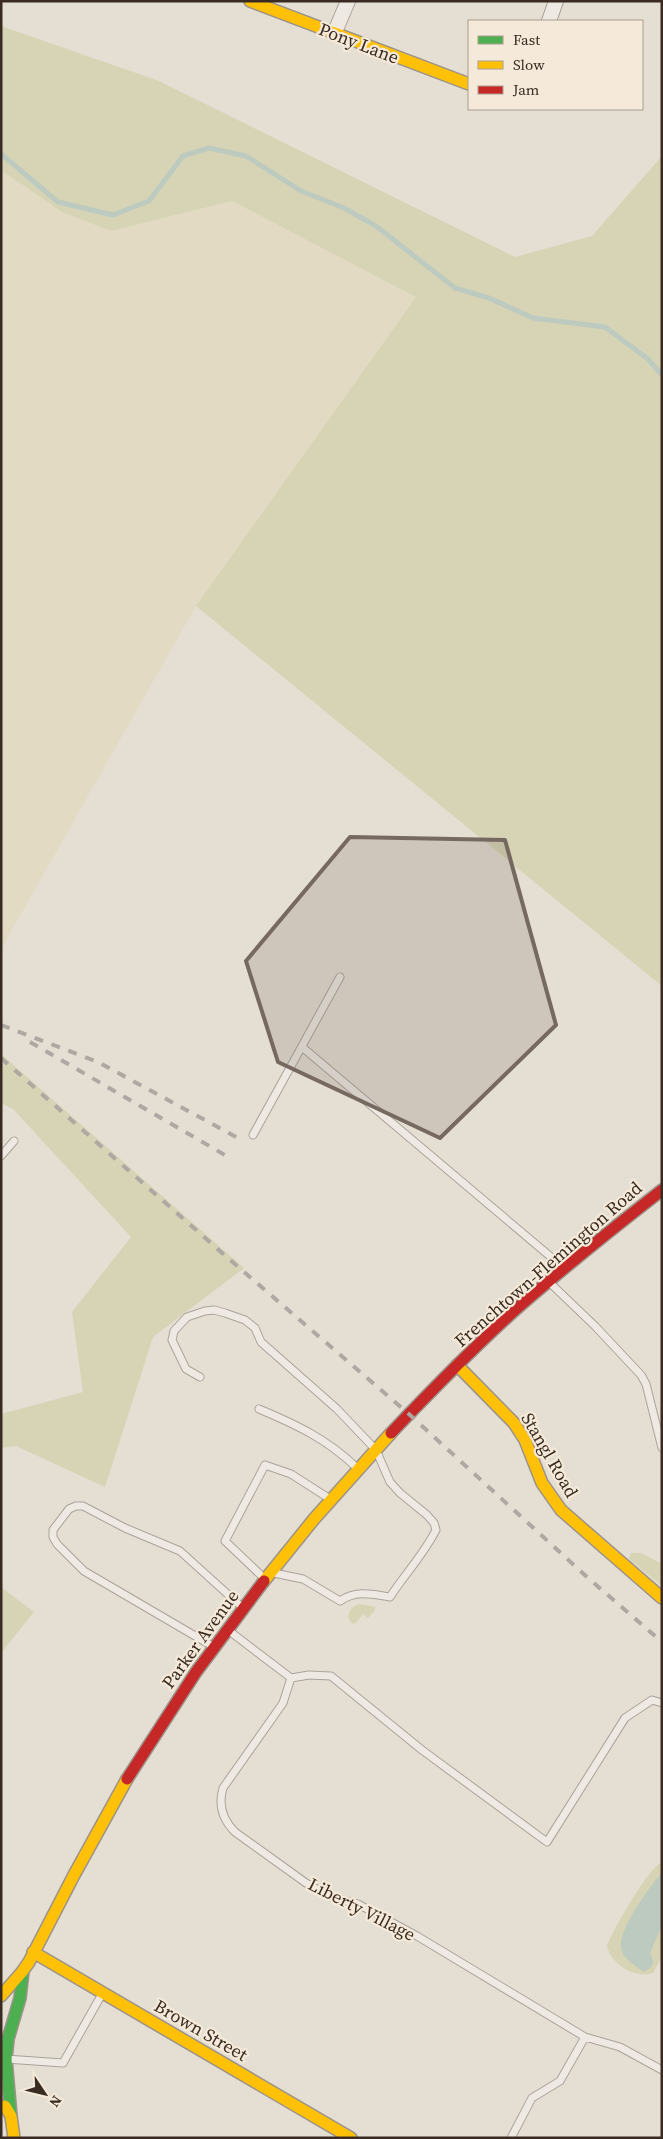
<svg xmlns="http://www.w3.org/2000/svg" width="663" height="2139" viewBox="0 0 663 2139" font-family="'Source Serif 4',serif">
	<rect width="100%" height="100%" fill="#e5ded2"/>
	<path fill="#e3dac3" d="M1,170L62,212L111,231L232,201L417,297L196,606L1,949Z"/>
	<path fill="#d6d4b5" d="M1,26L159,81L515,257L592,236L662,156V986L196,606L416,297L232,201L111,231L62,212L1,170Z
		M1,1054L244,1268L153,1337L105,1487L16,1446L1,1448V1414L83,1392L72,1312L131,1237L13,1109L1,1103Z
		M631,1553H641L662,1564V1586L629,1559Z
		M1,1587L34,1612L1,1653Z
		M360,1604L375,1607V1610L368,1618L363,1614L356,1623L352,1624L348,1617C350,1609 352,1606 360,1604Z
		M662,1862V1957L653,1973C634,1979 611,1964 607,1946C613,1930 648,1868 662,1862Z"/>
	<path fill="#bccac0" d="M662,1873V1925L650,1953L653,1961L652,1966L644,1972C635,1966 622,1958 621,1947C618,1931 650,1885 662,1873Z"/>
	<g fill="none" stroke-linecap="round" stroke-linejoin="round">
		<path stroke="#bccac0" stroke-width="5" d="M1,154L58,202L113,215L149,201L183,156L209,148L246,156L301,191L344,208L376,226L455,288L489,298L533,318L605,327L648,359L662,375"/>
		<g stroke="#aba39a" stroke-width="9">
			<path id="lane" d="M302,1047L564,1268
				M253,1135L340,977
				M1,1156L14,1141
				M549,1282L595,1326L641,1375L646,1384L662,1448
				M200,1377L186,1369L172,1340L174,1331L187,1317L205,1311L214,1310L225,1313L245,1320L255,1328L261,1342L337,1409L376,1450L390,1482L400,1493L427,1515L434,1523L436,1530C424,1554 405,1574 390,1597C371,1594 356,1590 340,1601L303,1579L274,1573
				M259,1409C297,1425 327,1439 357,1468
				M265,1579L225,1541L265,1465L291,1474L330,1499
				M228,1630L291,1678
				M214,1647L84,1571L57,1544L53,1537V1530L69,1509L76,1506H83L125,1528L180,1551L243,1608
				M291,1678L283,1703L223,1788C218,1805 223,1820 235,1832L306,1883L331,1897L358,1904L417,1936L585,2037L560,2081L532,2098L511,2138
				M291,1678L309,1675L331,1676L422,1750L547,1842L625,1718L652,1700L662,1703
				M585,2037L620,2047L662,2070
				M6,2059L63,2063L102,1994"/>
		</g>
		<g stroke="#aba39a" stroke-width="16">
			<path id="street" d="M549,21L556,1
				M334,34L348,1"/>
		</g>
		<g stroke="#9b938a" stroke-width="14">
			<path id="fast" d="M11,2116L6,2059L8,2039L20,1998L23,1971"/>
		</g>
		<g stroke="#9b938a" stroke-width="14">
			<path id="slow" d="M250,1L469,84
				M457,1365L514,1423L525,1440L542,1483L561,1510L662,1598
				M264,1581L314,1519L391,1433
				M33,1952L351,2138
				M1,1996L22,1972L29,1962L74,1875L127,1779
				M5,2106L11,2116L14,2138"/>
		</g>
		<g stroke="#9b938a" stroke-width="14">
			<path id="jam" d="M391,1433C431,1391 472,1349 515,1310C563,1268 612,1229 662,1190
				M127,1779L196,1672L264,1581"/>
		</g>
		<use href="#lane" stroke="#eee9e3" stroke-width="7"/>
		<use href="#street" stroke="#eee9e3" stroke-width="14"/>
		<use href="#fast" stroke="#4caf50" stroke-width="11"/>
		<use href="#slow" stroke="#ffc107" stroke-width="11"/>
		<use href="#jam" stroke="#c62828" stroke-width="11"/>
		<path stroke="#aea8a2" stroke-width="4" stroke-dasharray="9 9" stroke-linecap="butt" d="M1,1025L98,1062L238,1138
			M30,1042L230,1158
			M1,1058L229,1259L410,1415L587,1577L662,1642"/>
	</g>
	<path fill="#766a60" fill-opacity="0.2" stroke="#766a60" stroke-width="4" stroke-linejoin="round" d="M350,837L505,840L556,1025L440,1138L278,1062L246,961Z"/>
	<g text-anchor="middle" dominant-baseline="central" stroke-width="4.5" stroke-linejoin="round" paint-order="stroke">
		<g font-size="18" fill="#3a2b22" stroke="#f5ead9">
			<text transform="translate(359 43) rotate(21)">Pony Lane</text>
			<text transform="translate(548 1264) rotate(-41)">Frenchtown-Flemington Road</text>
			<text transform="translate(550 1455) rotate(60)">Stangl Road</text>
			<text transform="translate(200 1639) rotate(-54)">Parker Avenue</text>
			<text transform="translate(362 1909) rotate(27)">Liberty Village</text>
			<text transform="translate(201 2030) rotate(30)">Brown Street</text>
		</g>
	</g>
	<rect width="663" height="2139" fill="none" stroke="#3a2b22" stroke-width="5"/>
	<rect x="468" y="20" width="175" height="90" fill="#f5ead9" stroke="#aa9e90"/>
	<rect x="478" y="36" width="25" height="8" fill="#4caf50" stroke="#aa9e90"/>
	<text x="513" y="45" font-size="15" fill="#3a2b22">Fast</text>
	<rect x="478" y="61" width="25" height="8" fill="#ffc107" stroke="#aa9e90"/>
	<text x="513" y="70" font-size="15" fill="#3a2b22">Slow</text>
	<rect x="478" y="86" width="25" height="8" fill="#c62828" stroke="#aa9e90"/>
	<text x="513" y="95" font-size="15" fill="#3a2b22">Jam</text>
	<g transform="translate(45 2094) rotate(125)" stroke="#f5ead9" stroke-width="4" paint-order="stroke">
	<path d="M0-4L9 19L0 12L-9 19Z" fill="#3a2b22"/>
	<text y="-8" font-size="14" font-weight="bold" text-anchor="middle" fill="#3a2b22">N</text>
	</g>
</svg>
